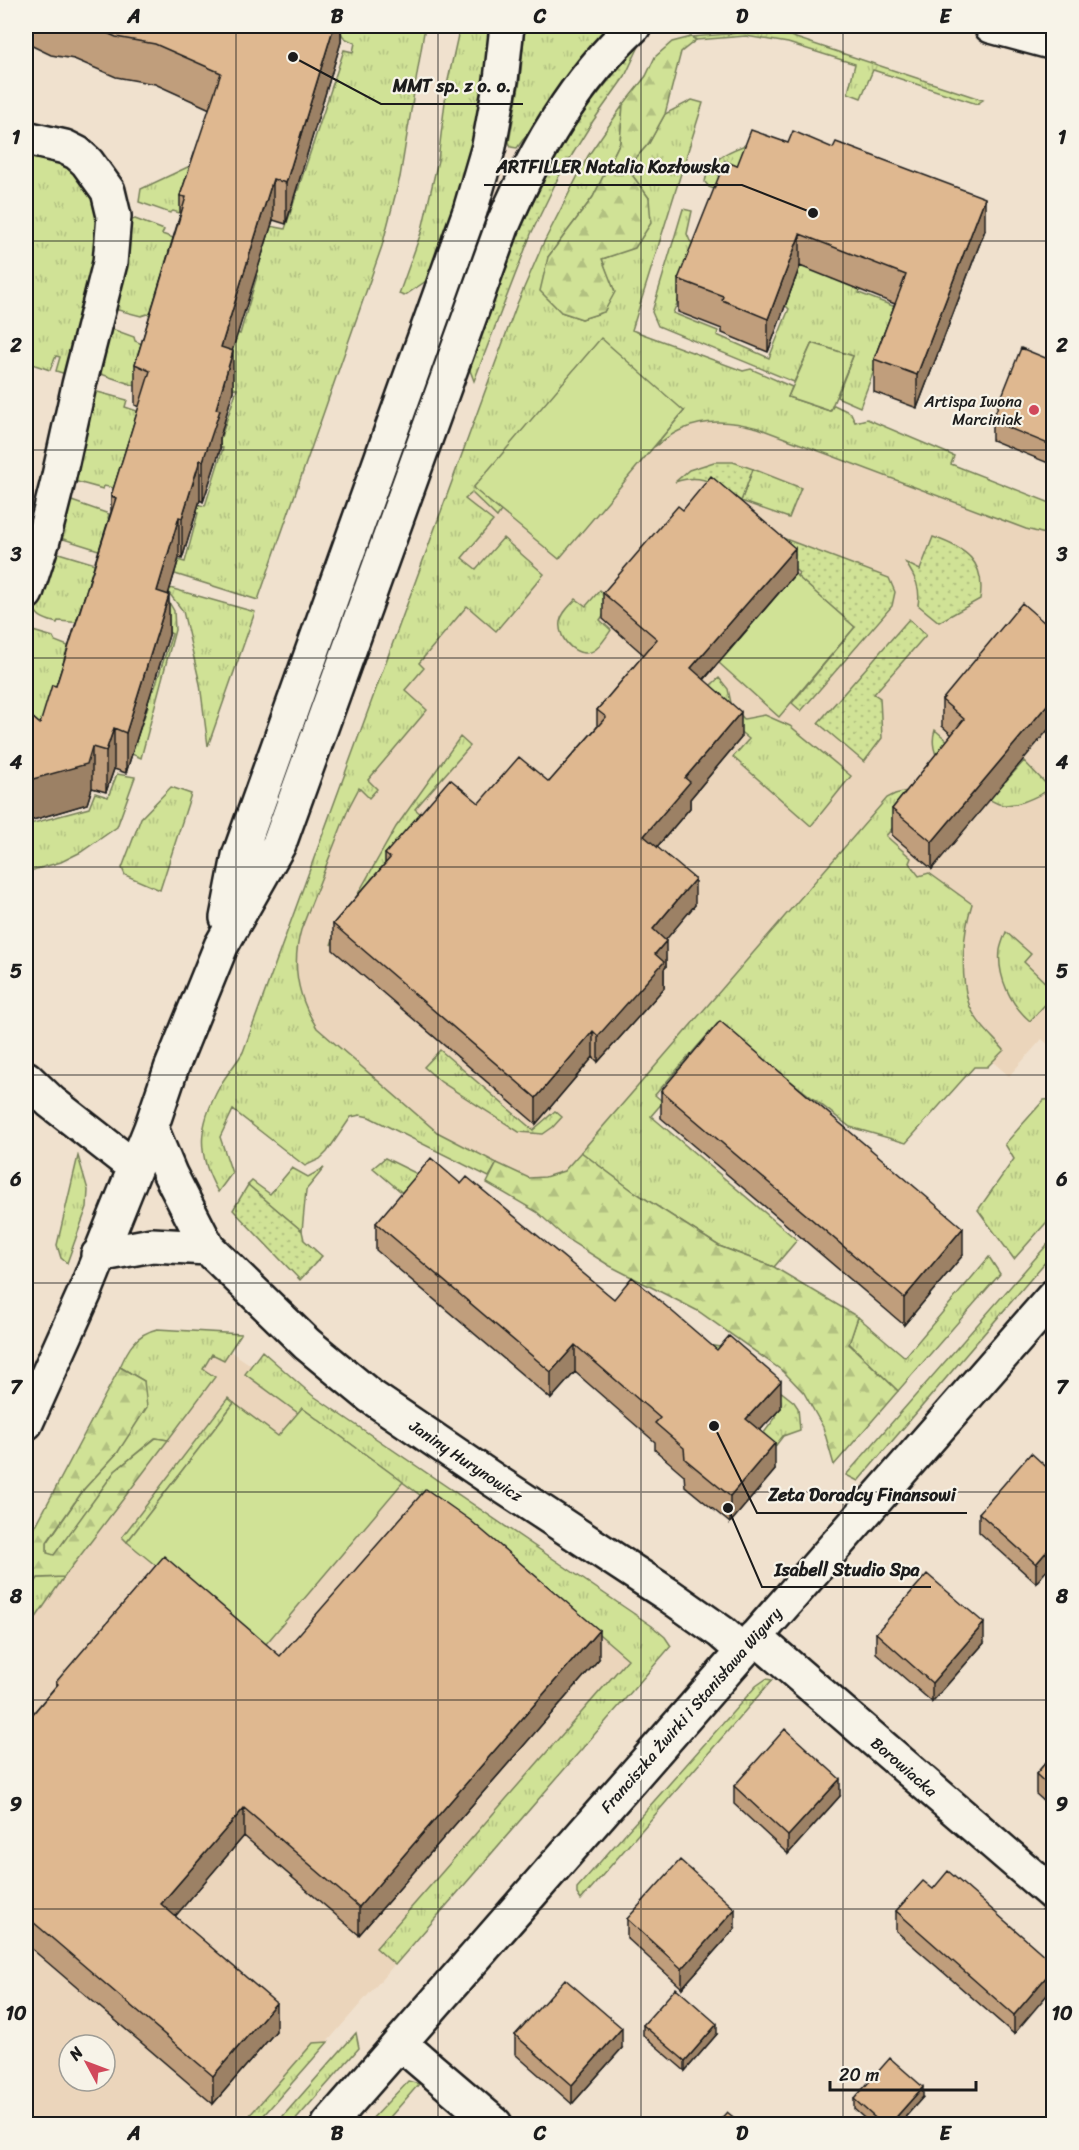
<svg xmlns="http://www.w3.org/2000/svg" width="1079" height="2150" viewBox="0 0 1079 2150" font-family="Sriracha,sans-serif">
	<defs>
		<pattern id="grass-tufts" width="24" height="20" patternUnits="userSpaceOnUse" patternTransform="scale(1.5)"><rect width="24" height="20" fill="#d0e296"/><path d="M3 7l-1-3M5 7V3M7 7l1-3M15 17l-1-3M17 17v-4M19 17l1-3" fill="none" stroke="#b2c181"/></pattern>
		<pattern id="forest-firs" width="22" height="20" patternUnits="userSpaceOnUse" patternTransform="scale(1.5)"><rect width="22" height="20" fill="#d0e296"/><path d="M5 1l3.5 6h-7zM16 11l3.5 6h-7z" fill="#b2c181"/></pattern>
		<pattern id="garden-dots" width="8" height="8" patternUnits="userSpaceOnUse" patternTransform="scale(1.5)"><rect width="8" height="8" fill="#d0e296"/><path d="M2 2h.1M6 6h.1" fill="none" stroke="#b2c181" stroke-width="1.8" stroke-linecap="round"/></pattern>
	</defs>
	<rect width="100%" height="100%" fill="#f0e1ce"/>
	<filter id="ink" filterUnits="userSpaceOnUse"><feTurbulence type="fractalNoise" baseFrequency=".0167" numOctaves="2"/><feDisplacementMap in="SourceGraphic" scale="12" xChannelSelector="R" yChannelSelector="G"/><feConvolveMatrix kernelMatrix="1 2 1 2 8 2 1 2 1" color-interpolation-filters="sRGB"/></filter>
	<g filter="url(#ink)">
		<path fill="#ebd5bb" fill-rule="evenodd" d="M535,302L1053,504V1049L1042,1039L1009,1076L978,1049L718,1000L541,1203L250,1058Z
			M215,1341L671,1646L256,2124H26V1601ZM69,2045H105V2081H69Z"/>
		<path fill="url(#grass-tufts)" stroke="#767f59" stroke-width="1.5" d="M341,26H425L400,177L382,246L258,600L57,537L66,499L109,514L108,518L113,519L105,541L185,562L198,513L194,511L195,504L205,506L223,448L214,445L216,437H221L237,389L221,384L230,331L240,334L257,276L249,274L258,266L270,226L285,229L344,50L353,52L355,43C345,39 340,37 341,26Z
			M460,26H490L481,109L468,164L429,279L404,296L399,294L422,230L438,160L447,85Z
			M525,26H608L580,61L517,148L511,147L509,142L520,81Z
			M739,33L790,36L983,100L977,104L873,70L861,98L848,93L855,64L788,43L746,36L696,40L691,37Z
			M692,100L703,103L632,330L743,371L751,369L792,387L788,397L830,411L834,405L851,413L855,422L867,419L954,456L951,464L1053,504V536L1026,529L758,428C733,421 707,418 683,429C672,433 663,441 654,447L684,411L474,488L501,511L497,517L472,493L465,499L493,521L462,558L476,569L503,538L544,574L496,631L467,606L419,663L424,668L405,690L427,710L368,780L377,789L369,798L359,788L349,807L301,930C291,965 298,998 317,1028L437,1132L497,1163L489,1177L369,1117L360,1115L351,1117L327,1152L320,1159L305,1166L233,1110L220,1137L232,1173L218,1192C196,1153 198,1126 220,1086C226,1075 236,1064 243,1052L517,304L543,244L588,156L623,105L620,142L593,197L548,257L561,312L582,319L604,312L614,292L602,259L635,247L649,198L627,168L649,143L665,114Z
			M754,142L720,191L709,187L705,182C709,157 733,149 754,142Z
			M26,149L57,158L73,170L95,196L104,236L69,375L56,371L60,357L56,356L50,370L26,362Z
			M209,157L190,216L173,211L170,213L139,202L141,189Z
			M683,209L692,211L687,234L690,241L700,248L673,313L718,331L717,335L769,358L789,309L785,305L797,274L798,257L863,283L859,293L898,308L860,407L837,397L853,356L812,343L794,382L658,326L652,312Z
			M135,219L164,230L162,234L179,240L156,317L147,314L141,316L114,309L126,221Z
			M109,328L134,337L135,341L149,347L136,386L98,373Z
			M94,391L127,400L125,407L143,413L119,489L104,486L103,489L70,480Z
			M753,469L801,488L789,518L741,501Z
			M52,551L151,581L166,597L174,611L175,630L141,758L127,752L137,738L148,706L139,703L144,687L154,690L172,634L162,629L58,621L57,623C44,619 34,617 33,602Z
			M159,585L255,612L208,746L200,684L183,611L169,593Z
			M600,590L613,601L600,620L611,630C607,636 602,644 596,649C580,662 557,640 560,622C562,612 570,606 576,599L586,606Z
			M26,629L53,637L55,641L73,648L55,723L26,748Z
			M719,678L728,689L731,703L744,719L765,715L790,726L851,776L811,826L733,757L749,739L698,696Z
			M935,730L970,760L976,755L1006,781L1024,761L1051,789C1036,796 1021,806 1003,805C991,804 952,774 942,764C934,755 931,742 935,730Z
			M460,737L470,746L415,809L430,822L383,883L331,945L334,936L396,827Z
			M117,774L135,777L117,827L81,852L61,862L26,872V825L89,808L95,793L108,797Z
			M171,787L191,794L160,890L125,875L122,868L141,818Z
			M911,790L919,795L886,836L911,858L909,863L919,876L929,873L972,904C963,932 960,973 968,1001C973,1020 992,1036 1004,1050L987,1067H974L906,1143L850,1127L717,1024L655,1095L663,1102L651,1116L797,1240L774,1267L719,1246L633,1191L581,1152L887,798L895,794Z
			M1006,932L1031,954L1024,962L1053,990V996L1030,1021C1010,1004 997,976 1000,950C1001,944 1004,937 1006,932Z
			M440,1050L533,1130L555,1111L562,1117L553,1127L543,1134L519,1132L441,1082L424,1067Z
			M1053,1099V1215L1014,1259L978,1210L1014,1159L1005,1144L1044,1100Z
			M78,1156L88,1190L87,1207L67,1263L61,1258L57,1245Z
			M385,1158L468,1199L412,1201L373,1168Z
			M292,1168L308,1177L324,1168L306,1190L302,1231L248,1185L252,1181L270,1194Z
			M1053,1238V1253L858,1481L846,1475Z
			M989,1257L1000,1274L898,1391L849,1343L858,1317L905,1357Z
			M157,1329L241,1334L224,1360L212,1354L203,1369L215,1377L168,1440L155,1438L115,1471L54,1556L47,1553V1543L84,1489L118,1452L144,1381L120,1367C128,1349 136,1334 157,1329Z
			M708,1345L726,1348L794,1402L798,1408L800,1430L783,1436L770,1453L760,1438L776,1417L777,1397Z
			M262,1351L312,1395L652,1626L665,1637L671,1646L395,1965L376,1948L628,1659L542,1585L302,1408L298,1413L245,1374Z
			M228,1398L234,1403L127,1542L122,1537Z
			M64,1577L26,1632V1595L38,1578Z
			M766,1679L772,1680L581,1900L577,1894V1888L756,1686Z
			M356,2033L359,2048L292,2124H276Z
			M328,2042L256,2124H242L313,2043Z
			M408,2081L419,2084L384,2124H367Z"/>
		<path fill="url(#forest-firs)" stroke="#767f59" stroke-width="1.5" d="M691,37L696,40L681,52L665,114L649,143L627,168L649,198L651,223L635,248L602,259L615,292L604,312L582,319L561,312L540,291L548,257L593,197L620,142L623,105L646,76L655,57L672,42Z
			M581,1152L633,1191L719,1246L774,1267L858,1317L849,1344L898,1391L834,1465L823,1427L804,1393L784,1372L698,1311L610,1266L567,1239L537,1212L487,1183L497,1163L529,1178L545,1177L564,1171Z
			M120,1367L144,1381L147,1407L118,1452L84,1489L47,1542V1553L54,1555L115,1471L156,1438L168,1440L64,1577L38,1578L26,1595V1544Z"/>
		<path fill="#d0e296" stroke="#767f59" stroke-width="1.5" d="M601,338L684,411L559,559L473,488Z
			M812,343L853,356L830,411L788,397Z
			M795,574L855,627L779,717L719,663Z
			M234,1403L278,1436L302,1408L403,1482L260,1651L127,1542Z"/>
		<path fill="url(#garden-dots)" stroke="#767f59" stroke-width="1.5" d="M642,40L625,76L593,121L559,176L531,234L474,381L468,365C497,287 525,207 569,135C590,101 617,71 642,40Z
			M714,462H733L753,469L741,501C716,487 705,471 675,482L689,470Z
			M772,534L889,578L895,592L892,606L801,711L792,703L855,627L797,576L799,573L765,544Z
			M933,537C965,548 986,561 980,599L939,622L918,605C921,588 915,577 906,563L920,570Z
			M909,619L926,635L874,694L880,698L882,738L864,762L818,723Z
			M248,1185L302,1231L304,1240L322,1256L300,1280L233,1210Z"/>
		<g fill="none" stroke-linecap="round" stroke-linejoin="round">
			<g stroke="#1c1c1c" stroke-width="38">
				<path id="minor" d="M26,138L65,147L77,153L87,162L108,191L114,216L110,263L79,385L57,485L43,540L26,593
					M227,918L239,856L470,211L489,146L501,80L507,26
					M26,1078L51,1102L134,1167
					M151,1128L170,1174L208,1248L307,1344L370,1396L492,1479L667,1594L721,1632L743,1651
					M98,1255L152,1245L208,1248
					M26,1423L85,1292L151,1128L171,1069L221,946L279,844L502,227C535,151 574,82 634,26
					M755,1637L1054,1895
					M400,2043L495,2124
					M329,2124L1054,1296"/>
			</g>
			<g stroke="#1c1c1c" stroke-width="38">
				<path id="major" d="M991,26L1054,43"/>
			</g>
			<use href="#minor" stroke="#f7f3e8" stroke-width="33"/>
			<use href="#major" stroke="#f7f3e8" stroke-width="33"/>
		</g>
		<path fill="#c09e7c" stroke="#1c1c1c" stroke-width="1.5" d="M26,26H341V42L286,224L273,220L232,350L233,391L220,437V450L203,502L200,500L182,559L179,558L168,595L169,635L126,773L114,769L106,792L92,788L87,804L26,822V712L40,724L56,686L111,512V496L139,407L135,405V364L180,215V196L210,109L155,84L116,77L74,59L51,55L26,43Z
			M737,166L985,230L917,408L874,392V359L895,304L800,266L768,352L722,333V329L678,312V279Z
			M1053,361V465L992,440V421Z
			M683,510L795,574L704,680L741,738L690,799V808L657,847L695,905L665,940L666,967L664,969V988L598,1062L593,1057L536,1124L333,950V924L385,864V854L479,803L549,782L597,727V710L644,655L603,619V593Z
			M1053,630L932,869L892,835V809L952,735L942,726V700Z
			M661,1091L963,1255L904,1325L661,1118Z
			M461,1184L614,1299L781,1408L760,1430L775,1470L730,1523L685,1486L684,1475L655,1450V1442L575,1372L551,1399L376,1250V1223Z
			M1053,1473L1036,1583L979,1532V1513Z
			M876,1633L984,1643L932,1702L876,1653Z
			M280,1656L599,1659L359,1935L244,1836L175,1916L276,2031L213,2104L26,1944V1722L56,1686V1682Z
			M1053,1754V1809L1036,1794V1774Z
			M734,1786L840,1796L788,1854L734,1804Z
			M933,1889L1053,1963L1014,2034L896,1931V1911Z
			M627,1919L735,1928L682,1988L627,1938Z
			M643,2025L717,2034L685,2071L643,2035Z
			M515,2035L622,2048L572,2104L515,2054Z
			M923,2097L899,2124H871L854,2109V2099Z"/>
		<path fill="#9c8165" stroke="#1c1c1c" stroke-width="1.5" d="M334,26H341V42L286,224V183Z
			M273,179V220L221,387V347Z
			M985,198V230L917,408V375Z
			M800,234V266L768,352V319Z
			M233,351V391L220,437V450L203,502V461L216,409Z
			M200,460V500L182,559V518Z
			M179,517V558L157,632V591Z
			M795,548V574L691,694V668Z
			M169,595V635L126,773V733Z
			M1053,698V724L932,869V842Z
			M741,712V738L690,799V808L644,862V836L685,778Z
			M114,728V769L106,792V751Z
			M92,747V788L87,804L26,822V781Z
			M695,879V905L653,955V929Z
			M666,941V967L664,969V988L598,1062V1036L655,954Z
			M593,1031V1057L536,1124V1098Z
			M963,1228V1255L904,1325V1298Z
			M575,1345V1372L551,1399V1372Z
			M781,1381V1408L746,1445V1419Z
			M775,1443V1470L730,1523V1496Z
			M1053,1544V1563L1036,1583V1564Z
			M984,1623V1643L932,1702V1683Z
			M599,1630V1659L359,1935V1907Z
			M840,1779V1796L788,1854V1836Z
			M244,1808V1836L161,1933V1904Z
			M735,1909V1928L682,1988V1969Z
			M1053,1969V1988L1014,2034V2015Z
			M276,2003V2031L213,2104V2076Z
			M717,2024V2034L685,2071V2061Z
			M622,2028V2048L572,2104V2085Z
			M923,2087V2097L899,2124H890Z"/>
		<path fill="#dfb890" stroke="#1c1c1c" stroke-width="1.5" d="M91,26H334L286,183L273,179L221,347L233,351L216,409L220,410L203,461L200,460L182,518L179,517L157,591L169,595L126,733L114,728L106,751L92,747L87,764L26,781V712L40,724L52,685L56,686L116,498L111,496L150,371L135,364L186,197L180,196L221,73L155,44L116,37Z
			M751,130L788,143L793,131L833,148L836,142L985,198L917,375L874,359L906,275L800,234L768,319L722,300L723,296L678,279L725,161L737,166Z
			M1021,348L1053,361V446L992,421Z
			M711,476L795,548L691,668L741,712L685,778L690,782L644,836L695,879L653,929L666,941L655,954L664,962L598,1036L593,1031L536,1098L333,924L390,858L385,854L450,779L479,803L519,757L549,782L606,717L597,710L657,639L603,593L678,506L683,510Z
			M1022,603L1053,630V698L932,842L892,809L964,719L942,700Z
			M720,1021L963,1228L904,1298L661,1091Z
			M431,1158L461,1184L467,1177L614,1299L632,1277L717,1350L729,1336L781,1381L746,1419L775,1443L730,1496L685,1459L684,1448L655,1423L660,1418L575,1345L551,1372L376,1223Z
			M1031,1453L1053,1473V1544L1036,1564L979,1513Z
			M426,1489L470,1520L599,1630L359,1907L244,1808L161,1904L276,2003L213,2076L26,1916V1722L58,1684L56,1682L164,1556L280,1656Z
			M927,1574L984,1623L932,1683L876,1633Z
			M785,1729L840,1779L788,1836L734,1786Z
			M1053,1754V1790L1036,1774Z
			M680,1860L735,1909L682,1969L627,1919Z
			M948,1871L1053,1963V1969L1014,2015L896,1911L923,1881L933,1889Z
			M565,1979L622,2028L572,2085L515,2035Z
			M676,1988L717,2024L685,2061L643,2025Z
			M890,2058L923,2087L890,2124H882L854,2099Z
			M727,2112L742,2124H716Z"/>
	</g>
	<path fill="none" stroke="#1c1c1c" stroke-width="1.5" stroke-opacity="0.55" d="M236,26V2124M438,26V2124M641,26V2124M843,26V2124M26,241H1054M26,450H1054M26,658H1054M26,867H1054M26,1075H1054M26,1283H1054M26,1492H1054M26,1700H1054M26,1909H1054"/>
	<circle fill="#d1495b" stroke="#f7f3e8" stroke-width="2" cx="1034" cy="410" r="6"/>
	<g text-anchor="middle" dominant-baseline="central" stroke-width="4.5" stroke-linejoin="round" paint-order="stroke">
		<g font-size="16" fill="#1c1c1c" stroke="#f7f3e8" text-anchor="end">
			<text x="1022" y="401">Artispa Iwona<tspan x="1022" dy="18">Marciniak</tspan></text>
		</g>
		<g font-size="16" fill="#1c1c1c" stroke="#f7f3e8">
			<text transform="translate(466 1461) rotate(34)">Janiny Hurynowicz</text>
			<text transform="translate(691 1710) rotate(-49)">Franciszka Żwirki i Stanisława Wigury</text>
			<text transform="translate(904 1767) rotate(41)">Borowiacka</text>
		</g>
	</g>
	<path fill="none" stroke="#1c1c1c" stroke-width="2" d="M293 57L381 104H523M813 213L742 185H484M714 1426L757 1513H967M728 1508L762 1587H931"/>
	<g fill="#1c1c1c" stroke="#f7f3e8" stroke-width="2">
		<circle cx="293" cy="57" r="6"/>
		<circle cx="813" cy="213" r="6"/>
		<circle cx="714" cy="1426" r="6"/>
		<circle cx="728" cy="1508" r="6"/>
	</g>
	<g font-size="18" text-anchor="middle" font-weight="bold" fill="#1c1c1c" stroke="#f7f3e8" stroke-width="4.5" stroke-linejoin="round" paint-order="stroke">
		<text x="452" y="92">MMT sp. z o. o.</text>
		<text x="613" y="173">ARTFILLER Natalia Kozłowska</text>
		<text x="862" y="1501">Zeta Doradcy Finansowi</text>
		<text x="847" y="1576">Isabell Studio Spa</text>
	</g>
	<rect width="1079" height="2150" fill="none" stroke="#f7f3e8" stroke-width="66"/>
	<g transform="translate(87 2063) rotate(311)"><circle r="28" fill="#f7f3e8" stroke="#9f9d96" stroke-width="1.5"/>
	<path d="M0-4.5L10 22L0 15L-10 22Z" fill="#d1495b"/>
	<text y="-9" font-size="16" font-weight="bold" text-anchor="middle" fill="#1c1c1c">N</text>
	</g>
	<path d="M830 2081v9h146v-9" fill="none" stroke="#1c1c1c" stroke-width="3"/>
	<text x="839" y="2081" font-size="18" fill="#1c1c1c" stroke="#f7f3e8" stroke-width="4.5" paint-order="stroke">20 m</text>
	<rect x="33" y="33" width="1013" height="2084" fill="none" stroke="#1c1c1c" stroke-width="2"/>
	<g font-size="20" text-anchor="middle" font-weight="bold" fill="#1c1c1c">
		<text x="134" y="23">A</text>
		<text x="337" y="23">B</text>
		<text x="540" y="23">C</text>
		<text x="742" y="23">D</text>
		<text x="945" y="23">E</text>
		<text x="16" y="144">1</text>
		<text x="1062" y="144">1</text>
		<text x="16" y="352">2</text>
		<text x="1062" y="352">2</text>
		<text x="16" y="561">3</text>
		<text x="1062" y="561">3</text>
		<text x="16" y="769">4</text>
		<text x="1062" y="769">4</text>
		<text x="16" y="978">5</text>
		<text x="1062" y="978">5</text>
		<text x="16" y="1186">6</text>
		<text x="1062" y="1186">6</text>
		<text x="16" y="1394">7</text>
		<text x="1062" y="1394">7</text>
		<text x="16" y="1603">8</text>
		<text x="1062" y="1603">8</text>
		<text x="16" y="1811">9</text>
		<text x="1062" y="1811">9</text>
		<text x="16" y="2020">10</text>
		<text x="1062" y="2020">10</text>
		<text x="134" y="2140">A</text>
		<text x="337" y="2140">B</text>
		<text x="540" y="2140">C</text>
		<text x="742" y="2140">D</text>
		<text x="945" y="2140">E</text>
	</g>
</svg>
